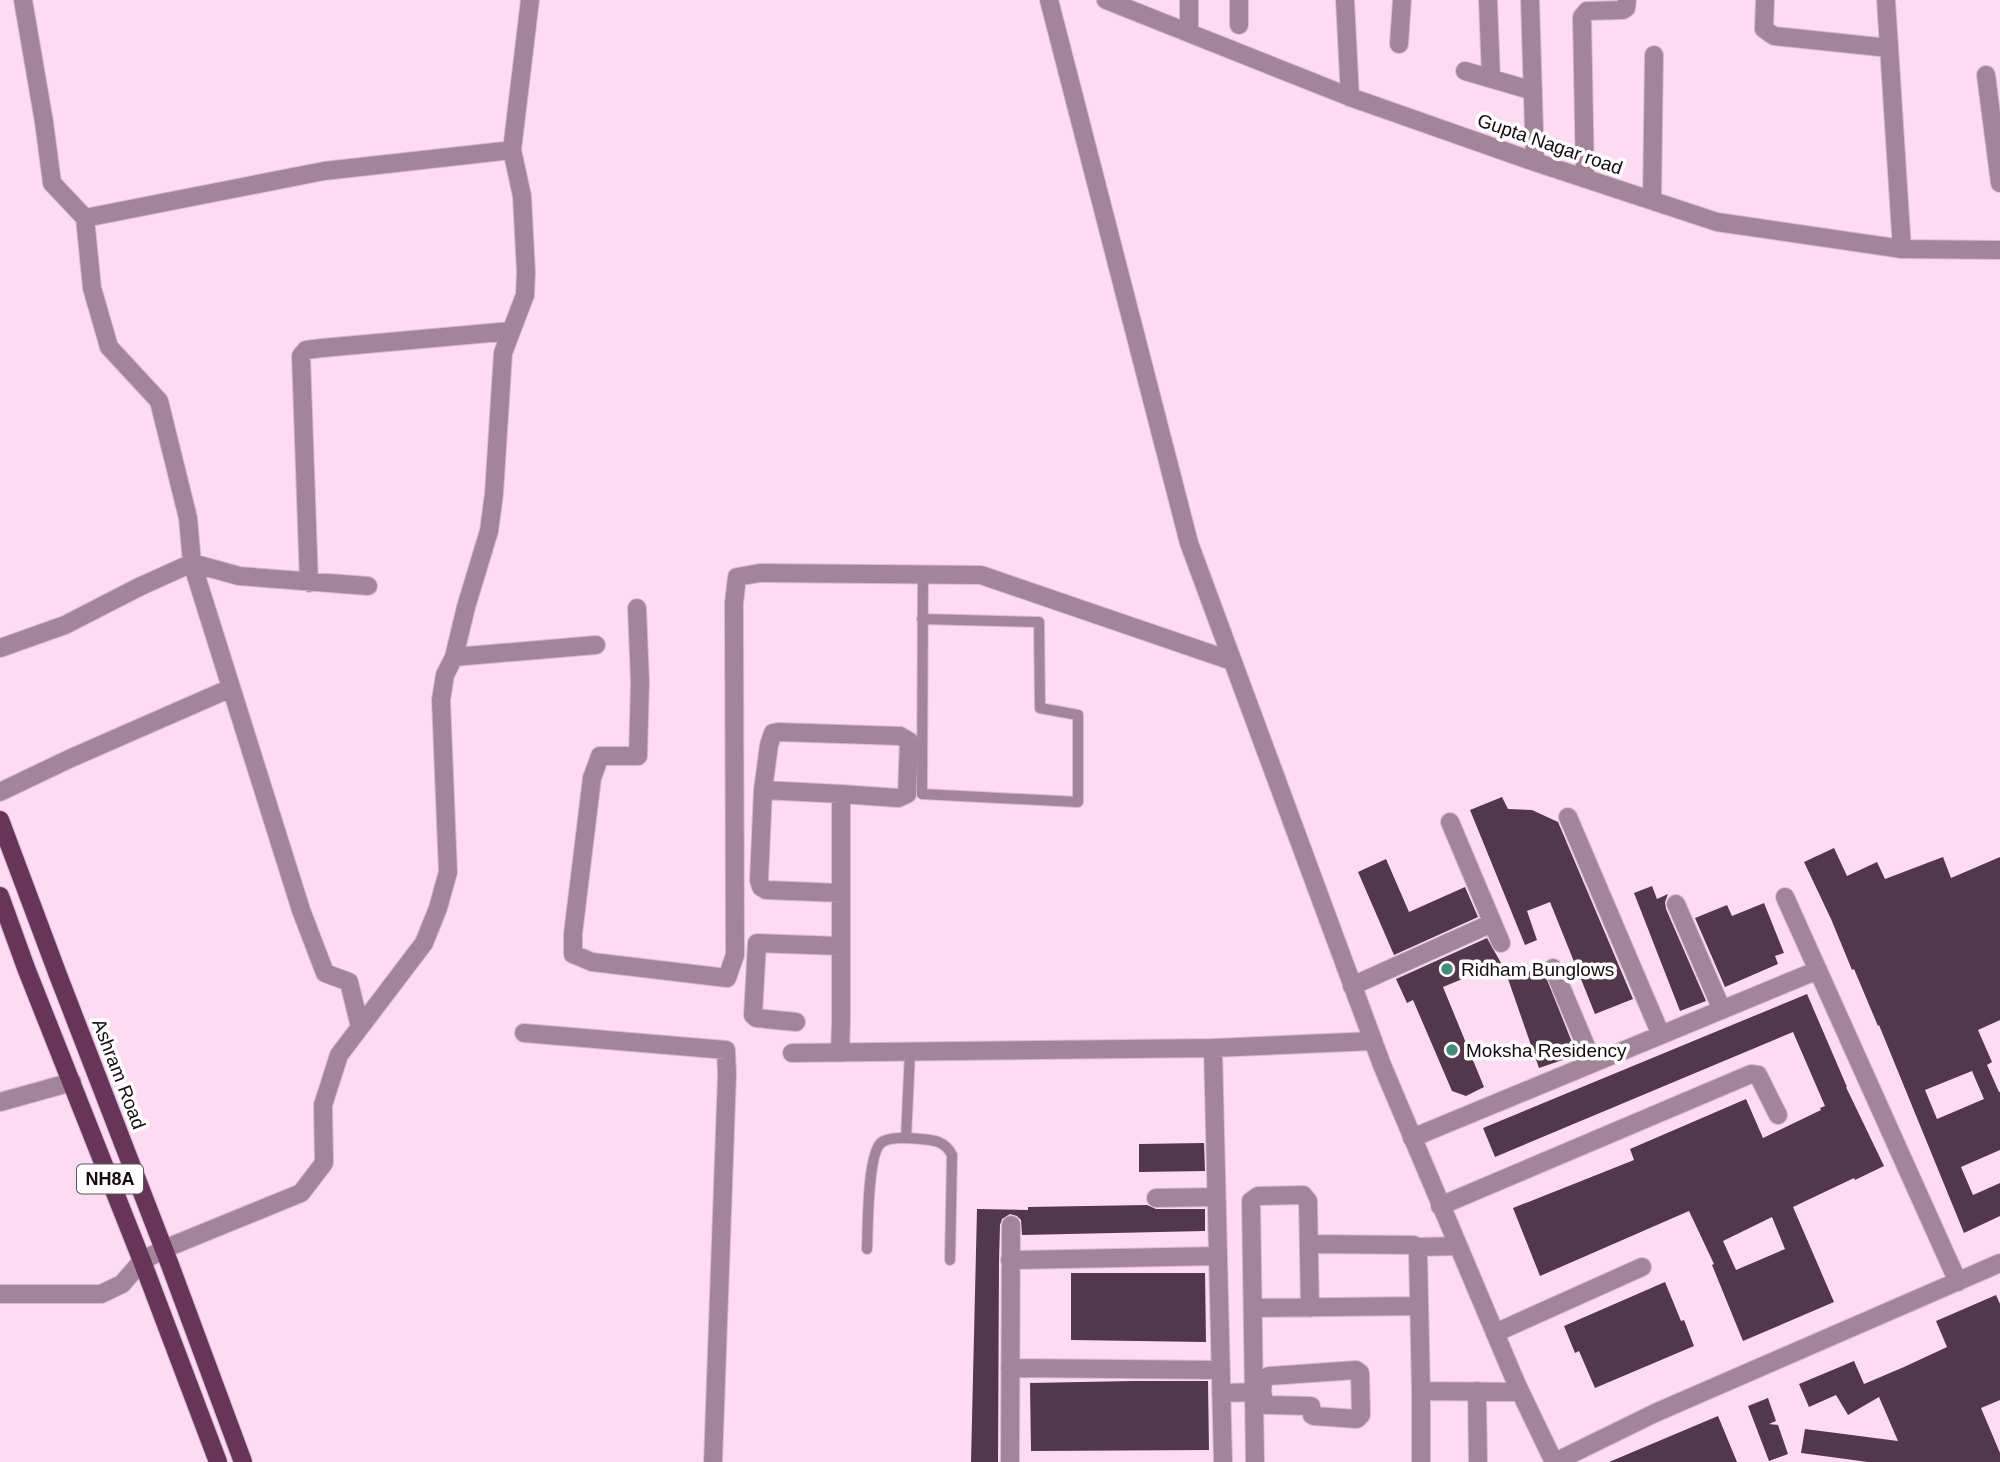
<svg xmlns="http://www.w3.org/2000/svg" width="2000" height="1462" viewBox="0 0 2000 1462" font-family="Helvetica,sans-serif">
	<rect width="100%" height="100%" fill="#fddbf2"/>
	<path fill="#53384b" fill-rule="evenodd" d="M1502,797L1508,809L1532,810L1558,822L1633,999L1595,1014L1550,902L1527,911L1537,940L1525,945L1470,810Z
		M1834,848L1847,876L1877,862L1885,879L1943,857L1951,878L2000,857V1020L1978,1030L1992,1062L1987,1065L1999,1092H2000V1150L1961,1167L1973,1195L2000,1183V1216L1964,1233L1879,1025L1878,1026L1854,969L1852,970L1831,919L1804,862ZM1972,1071L1984,1099L1937,1119L1925,1090Z
		M1386,859L1409,912L1465,887L1478,917L1394,955L1358,872Z
		M1652,886L1657,899L1668,894L1665,902L1666,909L1706,1001L1680,1011L1634,893Z
		M1764,903L1784,953L1775,956L1778,964L1725,987L1695,918L1727,905L1732,916Z
		M1487,938L1501,963L1443,987L1484,1087L1466,1096L1452,1091L1413,1000L1407,1003L1396,979Z
		M1542,967L1577,1055L1539,1068L1508,979Z
		M1807,994L1847,1087H1846L1884,1166L1855,1180L1854,1178L1793,1207L1834,1302L1743,1341L1712,1265L1714,1264L1689,1211L1540,1276L1513,1208L1634,1160L1630,1149L1746,1099L1763,1138L1821,1110L1820,1108L1825,1106L1793,1032L1495,1157L1483,1128ZM1772,1217L1785,1249L1736,1270L1723,1241Z
		M1204,1143L1205,1171L1139,1172V1144Z
		M1147,1205L1156,1209H1205V1231L1022,1235L1021,1220L1017,1216L1010,1214L1002,1219L1000,1225L999,1260L998,1462H971L977,1209L1028,1210V1207Z
		M1071,1273H1205L1206,1342L1071,1340Z
		M1665,1282L1681,1321L1684,1320L1694,1346L1595,1388L1579,1351L1575,1353L1564,1326Z
		M1996,1295L2000,1304V1400L1981,1408L2000,1453V1462H1868L1801,1453L1805,1429L1898,1441L1879,1397L1848,1415L1836,1395L1809,1407L1799,1384L1854,1361L1864,1384L1904,1367L1947,1347L1936,1321Z
		M1134,1381H1208L1209,1450L1031,1451L1030,1383Z
		M1768,1398L1776,1421L1769,1424L1778,1425L1788,1454L1769,1461L1748,1406Z
		M1718,1416L1737,1462H1609Z"/>
	<g fill="none" stroke-linecap="round" stroke-linejoin="round">
		<g stroke="#d8bace" stroke-width="12">
			<path id="service" d="M922,619L1039,622L1040,708L1078,715V802L922,794L923,574
				M906,1138L910,1052
				M867,1249C868,1229 867,1152 882,1142C891,1136 909,1138 920,1139C934,1140 945,1141 952,1155L950,1260"/>
		</g>
		<g stroke="#d8bace" stroke-width="20">
			<path id="minor" d="M23,0L44,122L52,183L85,218L92,288L109,347L159,401L188,518L192,563L301,910L325,973L349,982L360,1027
				M1345,0L1350,97
				M1488,0L1491,78
				M1530,0L1535,162
				M1765,0L1764,29L1774,36L1889,48
				M1886,0L1902,249
				M1239,25V0
				M1189,32V0
				M1399,44L1402,0
				M1465,71L1533,91
				M1986,75L2000,183
				M1585,178L1582,17L1587,11L1623,10L1626,8L1627,0
				M1652,200L1654,55
				M85,218L324,171L512,150L530,0
				M309,583L301,356L306,350L322,348L511,331
				M637,608L640,682L638,756H600L592,778L573,934V954L592,962L727,978L735,955L734,603L737,577L760,573L981,575L1232,661
				M0,648L65,625L139,587L192,563L239,576L368,586
				M454,657L596,645
				M763,790L841,794
				M0,792L69,759L231,688
				M1568,817L1661,1035
				M1450,822L1501,943
				M1785,897L1958,1282
				M1676,904L1722,1010
				M1553,968L1593,1063
				M1352,986L1492,923
				M796,1022L756,1018L753,1015L757,943L840,946
				M524,1033L726,1050L727,1075L713,1462
				M792,1053L1213,1048
				M840,1053L841,1021V794L898,798L907,794L909,741L900,736L778,732L773,733L769,745L763,790L759,880L761,887L766,890L841,893
				M0,1102L72,1082
				M1412,1138L1818,970
				M1156,1198L1216,1197
				M1440,1206L1751,1074L1758,1075L1778,1115
				M1309,1244L1414,1245L1417,1247L1418,1252L1421,1391L1520,1392
				M1417,1247L1458,1246
				M1010,1260L1218,1256
				M0,1294H101L122,1284L142,1261L164,1249L301,1193L324,1163L323,1105L339,1055L424,943L438,908L448,872L441,700L445,675L454,657L466,607L489,531L494,494L503,353L525,295L526,272L522,196L512,150
				M1254,1308L1419,1306
				M1495,1333L1642,1267
				M1010,1368L1220,1370
				M1421,1391V1462
				M1477,1391L1478,1462
				M1221,1393L1262,1392L1263,1381L1269,1376L1356,1370L1360,1373L1361,1415L1357,1419L1314,1416L1312,1415L1311,1406L1267,1405L1264,1401L1262,1392
				M1010,1462L1011,1225
				M1223,1462L1213,1048L1373,1041
				M1255,1462L1251,1201L1258,1196L1303,1195L1308,1201L1310,1308
				M1555,1462L1655,1413L2000,1263"/>
		</g>
		<g stroke="#d8bace" stroke-width="20">
			<path id="tertiary" d="M1049,0L1189,543L1382,1065L1517,1385L1554,1462
				M1106,0L1350,97L1535,162L1717,222L1902,249L2000,250"/>
		</g>
		<g stroke="#d8bace" stroke-width="20">
			<path id="primary" d="M0,820L58,975L170,1265L243,1462
				M0,896L26,968L142,1261L218,1462"/>
		</g>
		<use href="#service" stroke="#a3859a" stroke-width="10"/>
		<use href="#minor" stroke="#a3859a" stroke-width="18"/>
		<use href="#tertiary" stroke="#a3859a" stroke-width="18"/>
		<use href="#primary" stroke="#67345a" stroke-width="18"/>
	</g>
	<g fill="#488b7e" stroke="#fff" stroke-width="2.5">
		<circle cx="1447" cy="969" r="7"/>
		<circle cx="1452" cy="1050" r="7"/>
	</g>
	<g text-anchor="middle" dominant-baseline="central" stroke-width="7" stroke-linejoin="round" paint-order="stroke">
		<rect fill="#fff" stroke="#5c545a" stroke-width="2" x="77" y="1164.5" width="66" height="29" rx="5"/>
		<g font-size="18" font-weight="bold" fill="#160b13">
			<text x="110" y="1179">NH8A</text>
		</g>
		<g font-size="19" fill="#160b13" stroke="#fff">
			<text transform="translate(1550 144) rotate(19)">Gupta Nagar road</text>
			<text transform="translate(119 1074) rotate(69)">Ashram Road</text>
		</g>
		<g font-size="19" fill="#160b13" stroke="#fff" text-anchor="start">
			<text x="1461" y="969">Ridham Bunglows</text>
			<text x="1466" y="1050">Moksha Residency</text>
		</g>
	</g>
</svg>
